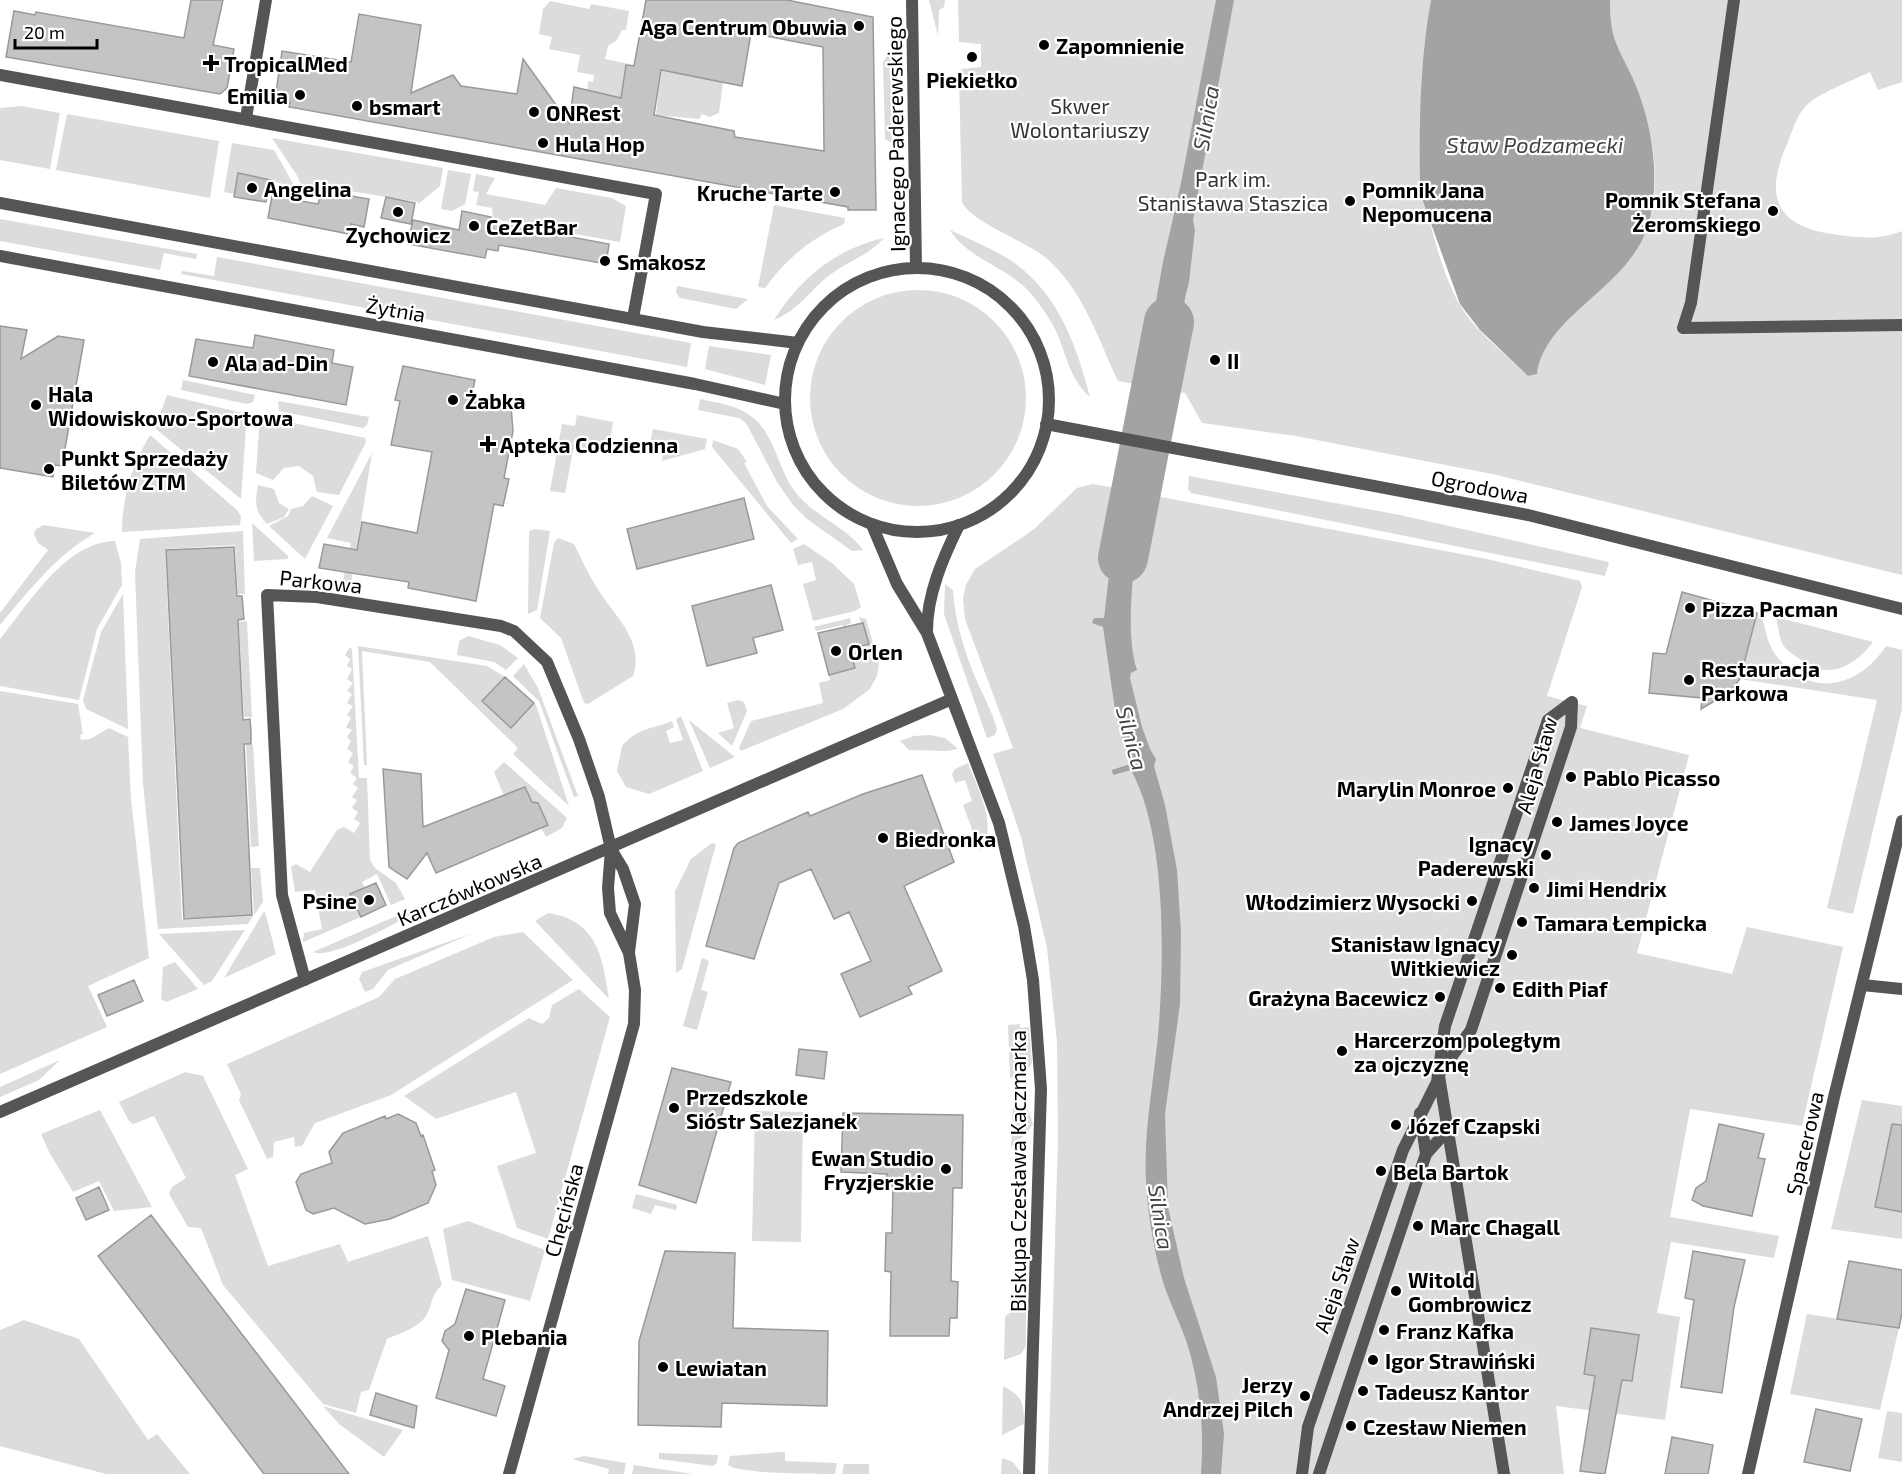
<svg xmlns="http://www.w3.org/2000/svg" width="1902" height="1474" viewBox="0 0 1902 1474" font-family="'Exo 2',sans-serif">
	<rect width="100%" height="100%" fill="#fff"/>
	<path fill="#dcdcdc" d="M929,0H945L944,7L939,10L938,36Z
		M958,0H1431L1429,13L1428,189L1422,195C1434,233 1442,279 1465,313C1482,337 1508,356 1528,376L1537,374C1546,315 1625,288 1647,230C1663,184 1653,126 1634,82C1619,46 1610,42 1610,0H1902V82L1878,90L1870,72C1852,81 1817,93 1805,107C1796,117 1792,132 1787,144C1762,201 1779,228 1839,235C1862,238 1880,240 1902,231V575L1497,475L1296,436L1202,423L1185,393L1118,381C1097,337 1084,291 1046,258C1026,241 971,222 962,202L959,74L962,69L981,67V44L959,42Z
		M550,1L589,9L591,4L629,11L626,30H622L617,40L608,46L605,59L634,65L626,66L623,80L627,108H586L588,81L593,82L594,75L577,72L580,55L549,49L552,37L539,34L543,9Z
		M891,49L892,143L885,139L883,62Z
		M661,71L723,82L719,113L710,117L702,114L699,119L656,115Z
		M22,106L60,113L50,169L0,160V108Z
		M67,114L219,141L210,198L56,170Z
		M272,138L443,168L440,186L418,204V202L319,186L318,190L302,188L298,177Z
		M232,143L274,150L295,187L239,173L235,194L224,192Z
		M448,170L471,174L465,204L452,211L441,209Z
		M476,174L495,178L486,194L545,205L556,188L612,198L626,206L620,242L493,219L492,208L476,205L479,192L473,191Z
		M774,205L845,218L844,224C811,238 785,260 765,288L758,287Z
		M0,219L197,254L196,259L164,253L160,270L0,241Z
		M950,230C971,240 994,249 1013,262C1058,293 1077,346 1090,397C1069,378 1067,356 1056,331C1050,319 1042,307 1033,296C1010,267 968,260 950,230Z
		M884,238C869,255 849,261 831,274C811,289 799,310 774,320C800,278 836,249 884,238Z
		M217,257L691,343L687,367L181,274L182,271L214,276Z
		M677,286L748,299L736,309L680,298L676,293Z
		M810 398a108 108 0 1 1 216 0a108 108 0 1 1-216 0Z
		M709,346L771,355L765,385L705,369Z
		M183,380L255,395L253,402L247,404L181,390Z
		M167,395L247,414L241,499L155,428Z
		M700,399C717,403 738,405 752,417C775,434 778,470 796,493C815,517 846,526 863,550L852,551L807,519L793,505L777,482L746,423L739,418L698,410Z
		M278,401L369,417L367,425L363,428L279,411Z
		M577,415L613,422L609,449L596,454L573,450L565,493L550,491L562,424L575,426Z
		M260,416L365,438L366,442L339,495L317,492L313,476L299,466L284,468L273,480L256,473Z
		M653,429L707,439L705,449L662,461L664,446L650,443Z
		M150,435L237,510L241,516L240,525L122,532C122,498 132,465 150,435Z
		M713,440L738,449L747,462L744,463L767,506L798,539L791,543L712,447Z
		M372,453L351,583L343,581L351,543L327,538Z
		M1189,476L1400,515L1609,562L1605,576L1191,493L1188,489Z
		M1093,484L1487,559L1580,581L1582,587L1547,696L1587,706L1580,728L1689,755L1637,953L1732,974L1747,927L1843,947L1802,1126L1690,1109L1670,1217L1779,1236L1774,1258L1671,1242L1657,1313L1680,1317L1665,1420L1556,1406L1564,1474H1048L1058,1140L1057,1042L1047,948L1021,837L993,754L1013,748L965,619L963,598L966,585L975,569L1033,530L1077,488Z
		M258,485L274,489L279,503L289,509L284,517L267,524C254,510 255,503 258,485Z
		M312,496L333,506L305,559L269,526L288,516L291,509L303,506Z
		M252,523L288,556V559L254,561Z
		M43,525L95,533C55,556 29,591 0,625V613L48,550L38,543L34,534L35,530Z
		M535,529L550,531L537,610L528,614L529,531Z
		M243,531L245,594H238L235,545L165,549L182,920L253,916L248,924L158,929L143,784L135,572L140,539Z
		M558,538L574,544C582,560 589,576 599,591C615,616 645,642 633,676L588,704L584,703L561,638L540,618L554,543Z
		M115,541L121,563L122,585L97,629L79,700L0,686V639C29,604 65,542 115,541Z
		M804,544L832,563L854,584L861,607L855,611L813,621L803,584L816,580L812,562L798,565L793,549Z
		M945,584L953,590C955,625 968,664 984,696C989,708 994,717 997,730L995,735L987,738L944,614Z
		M123,594L128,729L86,709L83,700L101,632Z
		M1757,613L1761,614C1765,627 1767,643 1775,654C1808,699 1858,689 1886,646L1902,650V709L1853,914L1827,908L1877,700L1740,679Z
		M859,617L866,619L879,664L877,676L870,689L843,709L741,751L739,748L751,721L823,703L819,683L830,680L829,675L855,668L843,625L816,631L814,627L850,618L851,623L846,625L852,648L869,643Z
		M1776,617L1873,642C1855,666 1828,681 1801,660C1795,656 1787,651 1783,645C1779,637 1778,626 1776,617Z
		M246,621L247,622L252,717H244L239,622Z
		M468,636L500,645L518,658L506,670L494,662L457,655L459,641Z
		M358,646L487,666L505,677L482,701L511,728L534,703L536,705L569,806L513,754L518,748L430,662L362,651L367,765H364Z
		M350,647L352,649L359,778H367L370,860L375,868L396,883L405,899L391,905L377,874L362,882L365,888L351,894L361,917L303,942L304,933L322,929L315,890L295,892L291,867L296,864L310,872L337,830L344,827L354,833L360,823L354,819L358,812L352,808L357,800L352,797L358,788L353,784L357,778L350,773L354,766L348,762L353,753L347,749L351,741L347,737L352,730L346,727L351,718L347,715L353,706L347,703L352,694L347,691L353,683L347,679L352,669L347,666L350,659L345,655Z
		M524,664L538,688L578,796L574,797L539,701L513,676Z
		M0,691L78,704L83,734L80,735L81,740L90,739L109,728L128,737L131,799L149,958L88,986L107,1027L0,1074Z
		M738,700L744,702L747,711L732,746L718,733L734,728L727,703Z
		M681,716L703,771L649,794L626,787L617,771L622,746C638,727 654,729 672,721L674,727L666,731L670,743L683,740L676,719Z
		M689,720L735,757L710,768Z
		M930,735L945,738L958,749L947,751L909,750L900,741L914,736Z
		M246,745H253L259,846L251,847Z
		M504,762L567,818L562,828L546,837L541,828L548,824L538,803H532L527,790L523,788L504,796L494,772Z
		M968,763C978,790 999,825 980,851L963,805L972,801L965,780L955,783L952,774L955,769Z
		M712,843L716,844L682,969L676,973L675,891L691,859Z
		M251,868H260L263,902L254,915Z
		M447,894C424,907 334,962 313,952Z
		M265,912L276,954L224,978L263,913Z
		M548,913C597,920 603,957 609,999L535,921Z
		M245,930L212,981L204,985L159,934Z
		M523,932L573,980L391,1095L315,1123L302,1146L295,1147L294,1137L274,1142L273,1157L267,1159L239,1100L241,1094L227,1064L379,997L395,979L494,937Z
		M473,933L388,970L373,989L365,992L359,979L362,972Z
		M702,958L709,961L701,990L708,992L697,1030L683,1026Z
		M175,962L198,989L166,1002L161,999L163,967Z
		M579,989L610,1017L548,1239L517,1228L497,1166L536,1153L516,1092L436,1119L404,1096L529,1018L542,1024L549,1018L552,1005Z
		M1020,1024V1028L1029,1027L1032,1063L1025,1074L1010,1078L1008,1025Z
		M60,1060L39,1080L0,1097V1087Z
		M185,1072L203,1076L248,1169L235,1175L268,1266L340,1244L348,1262L428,1236L442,1285C430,1297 434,1300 427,1314C421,1327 400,1333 387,1339L369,1390L361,1392L356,1413L323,1404L223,1285L201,1228L188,1227L169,1194L172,1187L186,1178L154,1116L133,1124L129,1121L119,1102Z
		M1862,1100L1902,1106V1239L1831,1229Z
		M1013,1104L1028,1110L1033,1124L1027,1133L1011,1147Z
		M100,1110L152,1207L114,1211L99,1181L73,1192L49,1152L41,1134Z
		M755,1111L803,1112L801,1242L752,1241Z
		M636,1194L677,1205L676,1210L655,1205L651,1214L632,1208Z
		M468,1221L545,1250L530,1301L452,1280L443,1229Z
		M1026,1297V1346L1021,1354L1004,1360L1005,1317Z
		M1807,1314L1899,1328L1880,1410L1790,1394Z
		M24,1320L79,1339L148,1440L157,1434L190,1474H106L0,1446V1330Z
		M1003,1386C1023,1396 1024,1404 1024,1424L1002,1435Z
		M323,1406L403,1430L384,1457L339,1424Z
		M1887,1411L1902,1413V1462L1878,1458Z
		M780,1452H785V1461L837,1463L835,1474C815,1474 740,1474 728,1465L730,1456Z
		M659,1453L718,1455L717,1463L713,1466L659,1459Z
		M584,1456L626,1463L624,1474H608L609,1469L572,1459Z
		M1002,1458L1013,1462L1022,1474H1001Z
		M844,1464H869V1474H842Z
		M634,1465L693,1474H632Z"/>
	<path fill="#a3a3a3" d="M1216,0H1234L1193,220L1195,230L1189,282L1185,298L1174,375L1164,390L1136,385L1137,378L1154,358L1151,356L1156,301L1163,262L1181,183Z
		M1431,0H1610C1610,41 1618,46 1634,81C1652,123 1660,174 1650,219C1634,287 1546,312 1537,374L1528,376L1480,330L1460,304L1420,193L1428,189L1426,182L1420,185C1419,123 1420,61 1431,0Z
		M1119,489L1144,493C1138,539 1122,627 1137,670L1131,673L1130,678L1142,727L1150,749L1156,759L1154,766L1165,805L1177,870L1181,933L1180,1004L1165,1114L1168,1207L1184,1278L1216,1377L1224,1434L1221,1474H1201C1204,1434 1201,1396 1191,1357C1185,1332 1172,1309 1164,1285C1154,1253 1148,1215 1146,1182C1143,1129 1155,1077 1159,1024C1164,952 1166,834 1131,770L1113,775L1112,770L1130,764L1116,717L1103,627L1092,623L1094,618H1104Z"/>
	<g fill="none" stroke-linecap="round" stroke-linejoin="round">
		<path stroke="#a3a3a3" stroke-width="50" d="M1123,558L1169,322"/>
	</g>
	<path fill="#c4c4c4" stroke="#999" stroke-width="1.5" fill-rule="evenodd" d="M191,0H223L213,45L234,49L227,88L220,94L6,57L14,11L35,15L36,12L184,38Z
		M646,0H787L873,17L876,210H848V207L289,107L290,102L275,99L282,51L351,62L359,14L421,25L411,93L453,75L461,86L517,94L523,59L569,123L574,87L621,98L626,65L634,66ZM751,33L823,47L824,151L735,137L734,131L654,115L661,70L742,86Z
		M238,173L271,180L266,202L234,197Z
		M322,191L369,199L364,227L351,224L349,234L268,218L272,196L318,204Z
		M386,197L415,203L411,224L381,218Z
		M462,211L491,217L490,222L609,244L606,264L499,245L498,251L487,249L485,258L408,244L413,220L459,230Z
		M0,326L27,330L21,359L58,336L84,340L62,466L55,465L53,477L0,468Z
		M255,335L334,350L332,363L353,367L346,405L189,376L196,339L253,348Z
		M403,366L475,380L471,398L511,406L513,431L504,478L509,479L503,506L494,504L476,601L408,588L409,582L319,568L324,544L357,550L362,522L417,533L432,452L391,445L400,401L395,400Z
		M744,498L754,539L637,569L627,529Z
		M234,547L237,596H242L244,619L238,620L243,720L250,719L251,732V744H244L252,915L184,919L166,550Z
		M771,585L783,630L753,638L757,653L707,666L692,606Z
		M1682,592L1757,613L1740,679L1730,692L1701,709L1702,698L1649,693L1653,653L1666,654Z
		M863,623L869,644L850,649L855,668L829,675L818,633Z
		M505,677L534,703L511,728L482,701Z
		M383,769L421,774L423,827L525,787L532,802L538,803L548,825L436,873L427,853L407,879L389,867Z
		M922,775L954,862L904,886L942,971L908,987L912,994L860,1017L841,974L871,961L849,912L834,919L811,869L779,883L754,959L706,946L734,848L738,843L808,812L810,816L863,794Z
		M376,883L386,905L361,917L350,894Z
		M134,980L143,1001L107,1016L98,995Z
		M799,1049L827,1052L824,1079L796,1075Z
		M672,1068L731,1082L696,1203L639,1185Z
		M843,1113L963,1115L962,1188H953L951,1281L958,1282L957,1318H950L949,1336H890L891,1272L885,1271L886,1233H892L893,1186H885L887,1174L841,1172Z
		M398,1114L416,1123L421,1136L423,1135L435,1170L432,1171L436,1185L428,1203L390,1219L365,1224L334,1208L313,1214L306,1210L296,1182L301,1174L332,1163L329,1152L343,1133L385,1116L386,1119Z
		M1719,1124L1764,1134L1758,1158L1765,1159L1752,1216L1703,1206L1692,1200L1696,1188L1706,1181Z
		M1892,1124L1902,1125V1212L1875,1207Z
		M99,1187L109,1210L86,1220L76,1198Z
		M151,1215L183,1257L349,1474H264L98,1256Z
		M665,1251L735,1253L733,1328L828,1331L827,1406L722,1403L721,1427L638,1425L639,1341Z
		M1693,1251L1745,1260L1734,1307L1722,1393L1681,1387L1694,1300L1685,1298Z
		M1849,1261L1902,1270V1313L1899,1328L1837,1319Z
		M466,1289L505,1300L483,1379L505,1386L496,1416L436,1398L449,1350L442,1341L445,1331L455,1324Z
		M1591,1328L1639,1335L1632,1381L1622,1380L1605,1474L1580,1471L1595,1376L1584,1374Z
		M376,1393L417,1406L414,1428L370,1415Z
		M1816,1409L1862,1419L1850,1471L1804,1462Z
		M1672,1437L1713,1445L1708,1474H1665Z"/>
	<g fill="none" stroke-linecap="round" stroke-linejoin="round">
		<path stroke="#555" stroke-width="12" d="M1734,0L1691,303L1683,328L1902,325
			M1439,1074L1471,1030L1571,727L1572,702
			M1439,1076L1504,1474
			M1426,1154L1446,1132
			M1302,1474L1308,1427L1403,1150L1437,1082L1445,1026L1548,720L1572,702
			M1319,1474L1426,1154L1420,1113"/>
		<path stroke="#555" stroke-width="12" d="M912,0L916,268
			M0,75L656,194L633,318
			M246,118L266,0
			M872,525L897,584L927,633L999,823L1024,926L1033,980L1041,1089L1029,1474
			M927,631C927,594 943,558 959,525
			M611,849L623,869L635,904L629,952
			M305,980L282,895L267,595L317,597L501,626L514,631L547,662L579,739L599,797L611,849L608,888L610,913L629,953L635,990L634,1024L509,1474
			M1862,985L1902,989
			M0,1112L952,699
			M1748,1474L1834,1097L1902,821"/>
		<path stroke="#555" stroke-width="12" d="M0,203L703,332L798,343
			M0,256L695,384L785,404
			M785 400a132 132 0 1 1 264 0a132 132 0 1 1-264 0Z
			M1046,424L1528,515L1902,609"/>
	</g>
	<g fill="#000" stroke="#fff" stroke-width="2">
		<circle cx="859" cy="26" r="6"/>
		<circle cx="1044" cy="45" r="6"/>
		<circle cx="972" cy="57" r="6"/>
		<path d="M208 54h6v6h6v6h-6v6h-6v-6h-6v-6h6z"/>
		<circle cx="300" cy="95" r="6"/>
		<circle cx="357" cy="106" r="6"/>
		<circle cx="534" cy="112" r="6"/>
		<circle cx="543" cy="143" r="6"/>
		<circle cx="252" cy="188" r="6"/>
		<circle cx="835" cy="192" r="6"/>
		<circle cx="1350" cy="201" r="6"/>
		<circle cx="1773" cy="211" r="6"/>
		<circle cx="398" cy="212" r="6"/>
		<circle cx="474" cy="226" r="6"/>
		<circle cx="605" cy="261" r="6"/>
		<circle cx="1215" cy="360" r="6"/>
		<circle cx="213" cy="362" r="6"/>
		<circle cx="453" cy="400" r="6"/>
		<circle cx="36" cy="405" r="6"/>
		<path d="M485 435h6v6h6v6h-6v6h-6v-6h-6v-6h6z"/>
		<circle cx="49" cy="469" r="6"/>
		<circle cx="1690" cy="608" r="6"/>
		<circle cx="836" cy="651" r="6"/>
		<circle cx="1689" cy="680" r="6"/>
		<circle cx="1571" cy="777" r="6"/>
		<circle cx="1508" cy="788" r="6"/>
		<circle cx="1557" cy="822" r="6"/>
		<circle cx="883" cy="838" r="6"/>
		<circle cx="1546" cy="855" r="6"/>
		<circle cx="1534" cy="888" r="6"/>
		<circle cx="369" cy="900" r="6"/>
		<circle cx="1472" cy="901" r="6"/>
		<circle cx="1522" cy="922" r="6"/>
		<circle cx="1512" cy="955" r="6"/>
		<circle cx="1500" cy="988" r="6"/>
		<circle cx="1440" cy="997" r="6"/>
		<circle cx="1342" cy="1051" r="6"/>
		<circle cx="674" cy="1108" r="6"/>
		<circle cx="1396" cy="1125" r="6"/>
		<circle cx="946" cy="1169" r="6"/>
		<circle cx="1381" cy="1171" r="6"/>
		<circle cx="1418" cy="1226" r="6"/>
		<circle cx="1396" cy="1291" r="6"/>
		<circle cx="1384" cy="1330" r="6"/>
		<circle cx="469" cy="1336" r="6"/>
		<circle cx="1373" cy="1360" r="6"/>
		<circle cx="663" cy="1367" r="6"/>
		<circle cx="1363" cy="1391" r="6"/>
		<circle cx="1305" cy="1396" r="6"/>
		<circle cx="1351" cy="1426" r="6"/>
	</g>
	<g text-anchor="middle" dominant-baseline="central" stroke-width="4.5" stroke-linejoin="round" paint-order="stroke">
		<g font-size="21" font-weight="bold" fill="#000" stroke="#fff" text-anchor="start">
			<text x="847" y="26" text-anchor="end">Aga Centrum Obuwia</text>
			<text x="1056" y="45">Zapomnienie</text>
			<text x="224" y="63">TropicalMed</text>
			<text x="972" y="79" text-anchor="middle">Piekiełko</text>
			<text x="288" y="95" text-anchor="end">Emilia</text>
			<text x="369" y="106">bsmart</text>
			<text x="546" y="112">ONRest</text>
			<text x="555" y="143">Hula Hop</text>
			<text x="264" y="188">Angelina</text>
			<text x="1362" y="189">Pomnik Jana<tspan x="1362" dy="24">Nepomucena</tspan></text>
			<text x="823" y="192" text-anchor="end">Kruche Tarte</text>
			<text x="1761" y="199" text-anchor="end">Pomnik Stefana<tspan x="1761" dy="24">Żeromskiego</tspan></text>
			<text x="486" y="226">CeZetBar</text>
			<text x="398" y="234" text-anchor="middle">Zychowicz</text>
			<text x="617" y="261">Smakosz</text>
			<text x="1227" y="360">II</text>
			<text x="225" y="362">Ala ad-Din</text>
			<text x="48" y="393">Hala<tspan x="48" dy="24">Widowiskowo-Sportowa</tspan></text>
			<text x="465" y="400">Żabka</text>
			<text x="500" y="444">Apteka Codzienna</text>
			<text x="61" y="457">Punkt Sprzedaży<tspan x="61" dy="24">Biletów ZTM</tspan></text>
			<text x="1702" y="608">Pizza Pacman</text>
			<text x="848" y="651">Orlen</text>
			<text x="1701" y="668">Restauracja<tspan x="1701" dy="24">Parkowa</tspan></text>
			<text x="1583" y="777">Pablo Picasso</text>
			<text x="1496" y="788" text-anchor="end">Marylin Monroe</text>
			<text x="1569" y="822">James Joyce</text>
			<text x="895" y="838">Biedronka</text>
			<text x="1534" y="843" text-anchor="end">Ignacy<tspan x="1534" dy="24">Paderewski</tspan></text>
			<text x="1546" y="888">Jimi Hendrix</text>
			<text x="357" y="900" text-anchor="end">Psine</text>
			<text x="1460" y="901" text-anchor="end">Włodzimierz Wysocki</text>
			<text x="1534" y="922">Tamara Łempicka</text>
			<text x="1500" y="943" text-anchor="end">Stanisław Ignacy<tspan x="1500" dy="24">Witkiewicz</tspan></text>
			<text x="1512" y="988">Edith Piaf</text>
			<text x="1428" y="997" text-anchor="end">Grażyna Bacewicz</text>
			<text x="1354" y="1039">Harcerzom poległym<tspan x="1354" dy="24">za ojczyznę</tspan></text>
			<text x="686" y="1096">Przedszkole<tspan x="686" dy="24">Sióstr Salezjanek</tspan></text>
			<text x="1408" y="1125">Józef Czapski</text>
			<text x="934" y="1157" text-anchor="end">Ewan Studio<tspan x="934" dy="24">Fryzjerskie</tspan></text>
			<text x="1393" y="1171">Bela Bartok</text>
			<text x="1430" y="1226">Marc Chagall</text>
			<text x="1408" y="1279">Witold<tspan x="1408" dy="24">Gombrowicz</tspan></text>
			<text x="1396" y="1330">Franz Kafka</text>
			<text x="481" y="1336">Plebania</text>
			<text x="1385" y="1360">Igor Strawiński</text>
			<text x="675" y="1367">Lewiatan</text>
			<text x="1293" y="1384" text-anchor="end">Jerzy<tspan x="1293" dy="24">Andrzej Pilch</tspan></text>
			<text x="1375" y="1391">Tadeusz Kantor</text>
			<text x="1363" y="1426">Czesław Niemen</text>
		</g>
		<g font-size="21" fill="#333" stroke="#fff">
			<text x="1080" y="105">Skwer<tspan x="1080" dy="24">Wolontariuszy</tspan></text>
			<text x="1233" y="178">Park im.<tspan x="1233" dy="24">Stanisława Staszica</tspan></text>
		</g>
		<g font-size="21" fill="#000" stroke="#fff">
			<text transform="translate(895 134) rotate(-91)">Ignacego Paderewskiego</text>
			<text transform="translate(396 309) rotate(10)">Żytnia</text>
			<text transform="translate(1480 486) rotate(11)">Ogrodowa</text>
			<text transform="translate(321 581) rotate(6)">Parkowa</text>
			<text transform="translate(1536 765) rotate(-74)">Aleja Sław</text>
			<text transform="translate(469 889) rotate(-23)">Karczówkowska</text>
			<text transform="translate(1804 1143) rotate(-77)">Spacerowa</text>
			<text transform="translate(1017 1171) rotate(-90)">Biskupa Czesława Kaczmarka</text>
			<text transform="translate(563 1210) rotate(-75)">Chęcińska</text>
			<text transform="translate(1336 1285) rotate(-71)">Aleja Sław</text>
		</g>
		<g font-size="22" font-style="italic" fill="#444" stroke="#fff">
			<text transform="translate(1205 118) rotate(-80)">Silnica</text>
			<text x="1535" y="144">Staw Podzamecki</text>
			<text transform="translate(1133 738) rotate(75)">Silnica</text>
			<text transform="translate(1162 1217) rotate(81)">Silnica</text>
		</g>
	</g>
	<path d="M15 39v9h82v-9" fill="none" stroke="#000000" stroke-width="3"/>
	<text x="24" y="39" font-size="18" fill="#000000" stroke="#ffffff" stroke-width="4.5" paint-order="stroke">20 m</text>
</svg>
